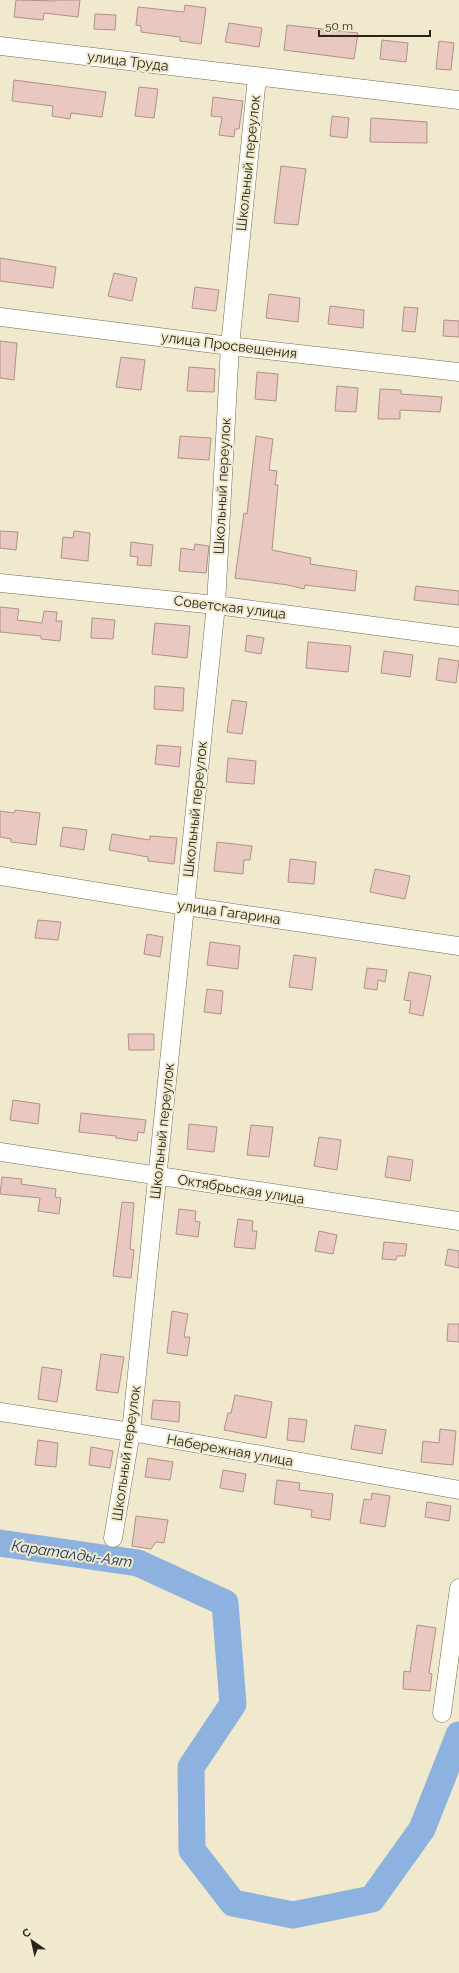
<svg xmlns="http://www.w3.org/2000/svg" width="459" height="1973" viewBox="0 0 459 1973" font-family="Raleway,sans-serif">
	<rect width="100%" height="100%" fill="#f1e9cd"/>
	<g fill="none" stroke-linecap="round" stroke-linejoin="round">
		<path stroke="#8db2e0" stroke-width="27" d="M0,1543L138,1563L225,1603L233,1704L191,1767L192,1850L233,1903L293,1915L372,1899L422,1829L459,1735"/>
	</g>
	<path fill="#e8c8c0" stroke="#af9189" d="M16,0L56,1V0H80L78,17L44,13L43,20L14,17Z
		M185,5L206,8L201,44L180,41V37L141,32V26L136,25L138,7L184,12Z
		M95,14L116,15L115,30L94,29Z
		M229,23L262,28L259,47L225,42Z
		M287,25L358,33L354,59L284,50Z
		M382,40L408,43L406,62L380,59Z
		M439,41L454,43L451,70L436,69Z
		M14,80L106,92L102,117L71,113L70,119L52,116L53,106L12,101Z
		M139,87L158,89L154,118L135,116Z
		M213,97L243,101L239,129H235L234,137L219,135L222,117L211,116Z
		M332,116L349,118L347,138L330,136Z
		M371,118L427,122V143L370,142Z
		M281,166L306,169L298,225L274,223Z
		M0,258L56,267L53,288L0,281Z
		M114,273L137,278L132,301L108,296Z
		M195,287L219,290L216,311L192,308Z
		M269,294L300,298L298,322L266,318Z
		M330,306L364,310L363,328L328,324Z
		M404,307L418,308L415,332L402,331Z
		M444,320L459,321V337L443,336Z
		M0,341L17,343L14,380L0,378Z
		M121,357L145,360L141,390L116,387Z
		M189,367L215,369L214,392L187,391Z
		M257,372L278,374L276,401L255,399Z
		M337,386L358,388L356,412L335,411Z
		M380,389L401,390V394L442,397L440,412L400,410V419H378Z
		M180,436L211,438L209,460L178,458Z
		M256,436L273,439L269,470L277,471L275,485H278L272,550L311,558L310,564L357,571L355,591L305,585L304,589L288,585L235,578L244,513L247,514Z
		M0,531L18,532L16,550L0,548Z
		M74,531L90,533L88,561L61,558L63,537L73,538Z
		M131,542L153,545L151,566L137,565L138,557L130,556Z
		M195,544L209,546L206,573L179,571L181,548L194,550Z
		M416,586L459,591V605L414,600Z
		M0,607L19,609L17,620L42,623L44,611L57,612L56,621H62L60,641L41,639V636L0,632Z
		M92,618L115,620L113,639L91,638Z
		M155,623L190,626L187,658L152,654Z
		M247,635L264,638L261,654L245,651Z
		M308,642L351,646L348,672L306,668Z
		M384,651L413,655L410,677L381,673Z
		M439,658L459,661L456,683L436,680Z
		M155,686L184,688L183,711L154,709Z
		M232,700L247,702L242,734L227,732Z
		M157,745L181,747L179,767L155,764Z
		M228,758L256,761L254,784L226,782Z
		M15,810L40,813L36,845L11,842V839L0,837V811L14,813Z
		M63,827L87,830L84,850L60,846Z
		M112,834L150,840V836L177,838L174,864L148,861V857L109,850Z
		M217,842L252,846L250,860H244L243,874L214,871Z
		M290,859L316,862L314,884L288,882Z
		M375,869L410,876L405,899L370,892Z
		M38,920L61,922L58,940L35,938Z
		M147,934L163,937L160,957L144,954Z
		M210,942L240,946L238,969L207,965Z
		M294,955L316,958L312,990L289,987Z
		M367,968L387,970L385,982L378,980L377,990L364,988Z
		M409,972L431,976L423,1016L409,1013L411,1001L404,1000Z
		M207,989L223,991L221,1014L204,1012Z
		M128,1034H154V1050H129Z
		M13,1100L40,1104L38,1124L10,1120Z
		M81,1113L146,1120L144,1133L138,1132L137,1141L116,1138V1136L79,1132Z
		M189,1124L217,1127L214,1152L187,1149Z
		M251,1125L273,1127L269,1157L247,1155Z
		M319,1137L341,1140L337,1170L314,1166Z
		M388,1156L413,1160L410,1181L385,1177Z
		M2,1177L22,1179L21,1184L56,1189L55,1197L61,1198L59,1214L38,1211L40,1198L0,1194Z
		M122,1202L134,1203L130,1249L134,1250L131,1278L113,1276Z
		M179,1209L196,1211L195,1221L200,1222L198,1237L176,1234Z
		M238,1219L253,1221L252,1231H257L255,1249L234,1247Z
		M319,1231L337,1235L333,1254L315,1251Z
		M384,1242L407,1244L405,1256H397L396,1260L382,1259Z
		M448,1249L459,1251V1268L445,1265Z
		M172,1311L188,1314L184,1337H190L187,1356L167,1353Z
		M448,1324H459V1342L447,1341Z
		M101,1354L124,1357L118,1393L96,1390Z
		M42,1367L62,1370L57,1402L38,1399Z
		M235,1395L272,1402L266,1438L224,1430L228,1413H231Z
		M153,1400L180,1402L179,1422L151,1419Z
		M289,1418L307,1420L304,1442L287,1440Z
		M355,1425L386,1430L382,1454L351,1449Z
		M440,1429L456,1431L453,1465L421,1462L423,1441L439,1443Z
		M38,1440L58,1443L56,1467L35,1465Z
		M91,1447L113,1451L110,1468L89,1465Z
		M148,1458L173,1462L170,1480L145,1477Z
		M223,1470L246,1474L243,1492L220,1488Z
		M277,1480L300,1483L299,1490L333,1494L330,1520L311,1517L312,1510L274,1504Z
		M372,1493L390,1496L385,1527L360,1523L364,1499L371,1500Z
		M427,1502L451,1506L449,1521L425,1517Z
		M136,1516L168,1520L164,1543L156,1542L151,1549L132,1546Z
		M417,1625L436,1628L429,1673L432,1674L430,1691L403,1689L404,1671L410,1672Z"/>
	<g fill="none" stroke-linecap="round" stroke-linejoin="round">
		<g stroke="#726b52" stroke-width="19">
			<path id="minor" d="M0,46L459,100
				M0,317L230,346L459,372
				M0,583L216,605L459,637
				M0,876L186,906L459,946
				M0,1152L459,1221
				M0,1412L131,1432L459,1490
				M113,1538L131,1432L216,605L230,346L257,77
				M442,1713L459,1588"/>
		</g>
		<use href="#minor" stroke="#fff" stroke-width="18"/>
	</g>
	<g text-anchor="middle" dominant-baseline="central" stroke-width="4" stroke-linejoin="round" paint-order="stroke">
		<g font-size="14" fill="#28261b" stroke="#f1e9cd">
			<text transform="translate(128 61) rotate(7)">улица Труда</text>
			<text transform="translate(248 163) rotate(-84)">Школьный переулок</text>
			<text transform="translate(229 345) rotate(7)">улица Просвещения</text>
			<text transform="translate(222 486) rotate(-87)">Школьный переулок</text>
			<text transform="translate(230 607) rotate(7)">Советская улица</text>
			<text transform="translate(195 809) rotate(-84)">Школьный переулок</text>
			<text transform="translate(229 912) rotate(8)">улица Гагарина</text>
			<text transform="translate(162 1131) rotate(-84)">Школьный переулок</text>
			<text transform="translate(241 1189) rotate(9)">Октябрьская улица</text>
			<text transform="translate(230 1450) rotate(10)">Набережная улица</text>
			<text transform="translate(126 1453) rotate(-82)">Школьный переулок</text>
		</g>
		<g font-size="15" font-style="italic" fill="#0b315b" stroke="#f1e9cd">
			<text transform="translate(72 1554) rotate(8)">Караталды-Аят</text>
		</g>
	</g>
	<g transform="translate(32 1941) rotate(326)" stroke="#f1e9cd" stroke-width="3" paint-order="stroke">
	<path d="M0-3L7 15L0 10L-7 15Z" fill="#28261b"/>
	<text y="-6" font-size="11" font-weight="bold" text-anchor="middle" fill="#28261b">С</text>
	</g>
	<path d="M319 30v6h111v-6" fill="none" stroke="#28261b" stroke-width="2"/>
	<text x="325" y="30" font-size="12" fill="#28261b" stroke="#f1e9cd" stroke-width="3" paint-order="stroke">50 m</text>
</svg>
